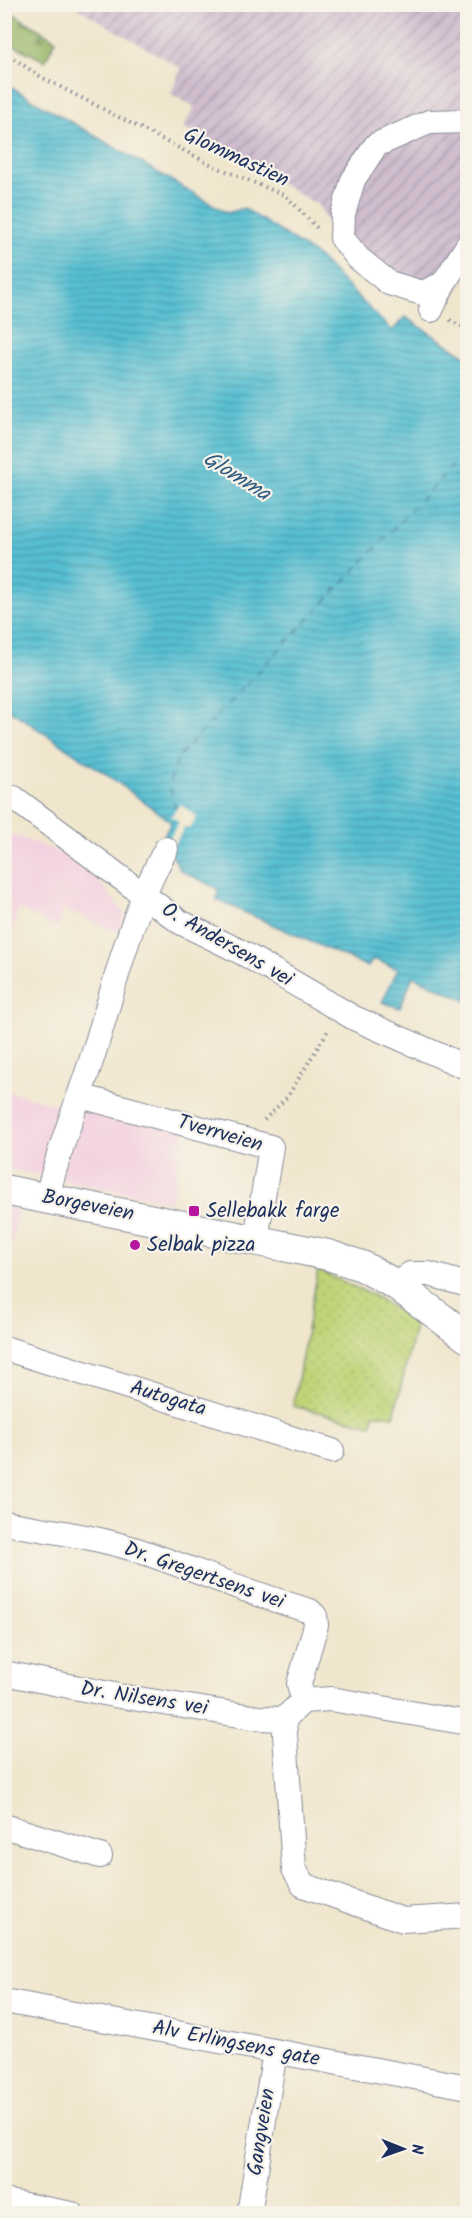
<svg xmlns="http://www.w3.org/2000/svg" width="472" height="2218" viewBox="0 0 472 2218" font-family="Kalam,sans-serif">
	<defs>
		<pattern id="industrial-furrows" width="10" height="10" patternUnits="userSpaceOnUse" patternTransform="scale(1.5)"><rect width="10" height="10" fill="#cfbdce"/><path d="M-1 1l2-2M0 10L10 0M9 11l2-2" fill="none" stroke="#a79aaa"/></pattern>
		<pattern id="grass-dots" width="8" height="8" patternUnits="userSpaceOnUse" patternTransform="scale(1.5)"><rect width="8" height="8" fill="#bfd477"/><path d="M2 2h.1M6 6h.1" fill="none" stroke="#a4b669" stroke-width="1.8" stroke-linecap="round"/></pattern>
		<pattern id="forest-firs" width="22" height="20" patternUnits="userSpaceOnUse" patternTransform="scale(1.5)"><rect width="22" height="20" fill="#97b668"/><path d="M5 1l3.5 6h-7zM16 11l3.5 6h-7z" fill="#7a9459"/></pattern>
		<pattern id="water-rules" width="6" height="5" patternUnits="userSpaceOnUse" patternTransform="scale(1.5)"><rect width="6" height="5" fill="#56bfd2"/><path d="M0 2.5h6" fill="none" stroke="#469cae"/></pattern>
	</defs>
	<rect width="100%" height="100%" fill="#f7f3e8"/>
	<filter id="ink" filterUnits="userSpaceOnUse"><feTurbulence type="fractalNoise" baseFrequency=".0167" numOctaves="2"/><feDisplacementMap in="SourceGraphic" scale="12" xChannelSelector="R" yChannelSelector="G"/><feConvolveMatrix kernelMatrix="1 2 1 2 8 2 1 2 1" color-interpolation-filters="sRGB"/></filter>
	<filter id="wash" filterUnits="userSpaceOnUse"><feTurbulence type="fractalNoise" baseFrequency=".008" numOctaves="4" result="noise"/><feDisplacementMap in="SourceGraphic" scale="24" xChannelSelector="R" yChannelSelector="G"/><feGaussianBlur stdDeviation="1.35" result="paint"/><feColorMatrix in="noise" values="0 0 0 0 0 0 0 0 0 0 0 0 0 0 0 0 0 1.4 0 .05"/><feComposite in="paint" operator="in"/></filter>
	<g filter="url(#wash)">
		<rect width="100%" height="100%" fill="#f0e6cd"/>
		<path fill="#f3cfdf" d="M5,832L82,861L125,914L118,932L63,909L57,927L19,909L11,933L5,973Z
			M4,1090L58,1105L92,1107L185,1128L171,1202L5,1168Z
			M5,1204L18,1207L5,1282Z"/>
		<path fill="url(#industrial-furrows)" d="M72,5H467V273L452,301L414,297L347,253L318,205L183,127L195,107L171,94L181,68Z"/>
		<path fill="url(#grass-dots)" stroke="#6d826a" stroke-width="1.5" d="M318,1270L376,1297L416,1322L394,1416L374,1414L371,1425L293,1406Z"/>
		<path fill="url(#forest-firs)" stroke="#597263" stroke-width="1.5" d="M4,8L56,40L45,61L5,41Z"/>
		<path fill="url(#water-rules)" stroke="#387798" stroke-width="1.5" d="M4,83L227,213L244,208L316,255L392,331L405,317L467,357V1001L413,976L400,1008L382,1002L398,969L373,959L368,967L217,900L218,889L180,870L170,851L160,844L171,822L106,774L5,707Z"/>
		<path fill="#f0e6cd" d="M180,804L197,817L189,829L185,827L170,851L164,847L179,822L171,816Z"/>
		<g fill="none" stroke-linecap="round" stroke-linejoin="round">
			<path stroke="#2d5a81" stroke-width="1.5" stroke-dasharray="8 6" stroke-linecap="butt" d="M176,809L169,784L179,756L468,450"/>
		</g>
	</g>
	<g filter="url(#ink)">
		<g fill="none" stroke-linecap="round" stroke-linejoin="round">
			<g stroke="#868a96" stroke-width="26">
				<path id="minor" d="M443,284L422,293L389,283L358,258L342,238L343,214L353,180L376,145L429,122L468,121
					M431,310L443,284L468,245
					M4,799L14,798L180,922L241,952L354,1018L468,1068
					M80,1096L271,1147L256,1239
					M47,1198C58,1149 78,1102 93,1055C115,986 131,912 166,849
					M398,1286L410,1274H429L468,1285
					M4,1348L332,1451
					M4,1523C53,1531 103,1538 149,1554C203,1573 255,1595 310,1611L315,1616L316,1625L299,1684L303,1701
					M4,1673L119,1696L259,1718L284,1719
					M303,1701L284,1719L294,1869L303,1885L403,1920L468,1916
					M303,1701L331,1699L468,1723
					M4,1826L100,1856
					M4,2001L468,2087
					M4,2201L72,2214
					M249,2214L275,2051"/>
			</g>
			<g stroke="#868a96" stroke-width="32">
				<path id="major" d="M4,1190L328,1255L362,1266L398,1286L468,1338"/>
			</g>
			<path stroke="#868a96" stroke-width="4" stroke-dasharray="1.5 4.5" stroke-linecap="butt" d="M4,52L41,77L214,166L286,196L318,229
				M450,320L468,330
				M264,1120L288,1096L329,1029"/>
			<use href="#minor" stroke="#fff" stroke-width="24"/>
			<use href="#major" stroke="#fff" stroke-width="30"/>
		</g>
	</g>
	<g fill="#b5179e" stroke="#f7f3e8" stroke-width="2">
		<rect x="188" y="1205" width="12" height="12" rx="3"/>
		<circle cx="135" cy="1245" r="6"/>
	</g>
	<g text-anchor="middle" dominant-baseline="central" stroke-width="4.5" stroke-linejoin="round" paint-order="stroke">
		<g font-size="21" fill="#1b2f5e" stroke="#f7f3e8">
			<text transform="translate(236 158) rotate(25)">Glommastien</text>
			<text transform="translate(227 945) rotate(30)">O. Andersens vei</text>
			<text transform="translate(220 1134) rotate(16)">Tverrveien</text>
			<text transform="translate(88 1206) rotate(11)">Borgeveien</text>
			<text transform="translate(168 1399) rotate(17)">Autogata</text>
			<text transform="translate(204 1576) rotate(19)">Dr. Gregertsens vei</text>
			<text transform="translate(144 1699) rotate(9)">Dr. Nilsens vei</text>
			<text transform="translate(236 2044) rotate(11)">Alv Erlingsens gate</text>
			<text transform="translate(262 2132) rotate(-81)">Gangveien</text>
		</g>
		<g font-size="21" fill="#1b2f5e" stroke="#f7f3e8" text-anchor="start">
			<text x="206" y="1211">Sellebakk farge</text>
			<text x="147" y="1245">Selbak pizza</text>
		</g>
		<g font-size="22" font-style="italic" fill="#2d5a81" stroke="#f7f3e8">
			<text transform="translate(236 477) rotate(32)">Glomma</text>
		</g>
	</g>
	<rect width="472" height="2218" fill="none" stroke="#f7f3e8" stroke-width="24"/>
	<g transform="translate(403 2149) rotate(91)" stroke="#f7f3e8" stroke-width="4.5" paint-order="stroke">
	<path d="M0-4.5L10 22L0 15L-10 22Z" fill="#1b2f5e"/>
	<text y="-9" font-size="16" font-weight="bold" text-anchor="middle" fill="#1b2f5e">N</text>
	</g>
</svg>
